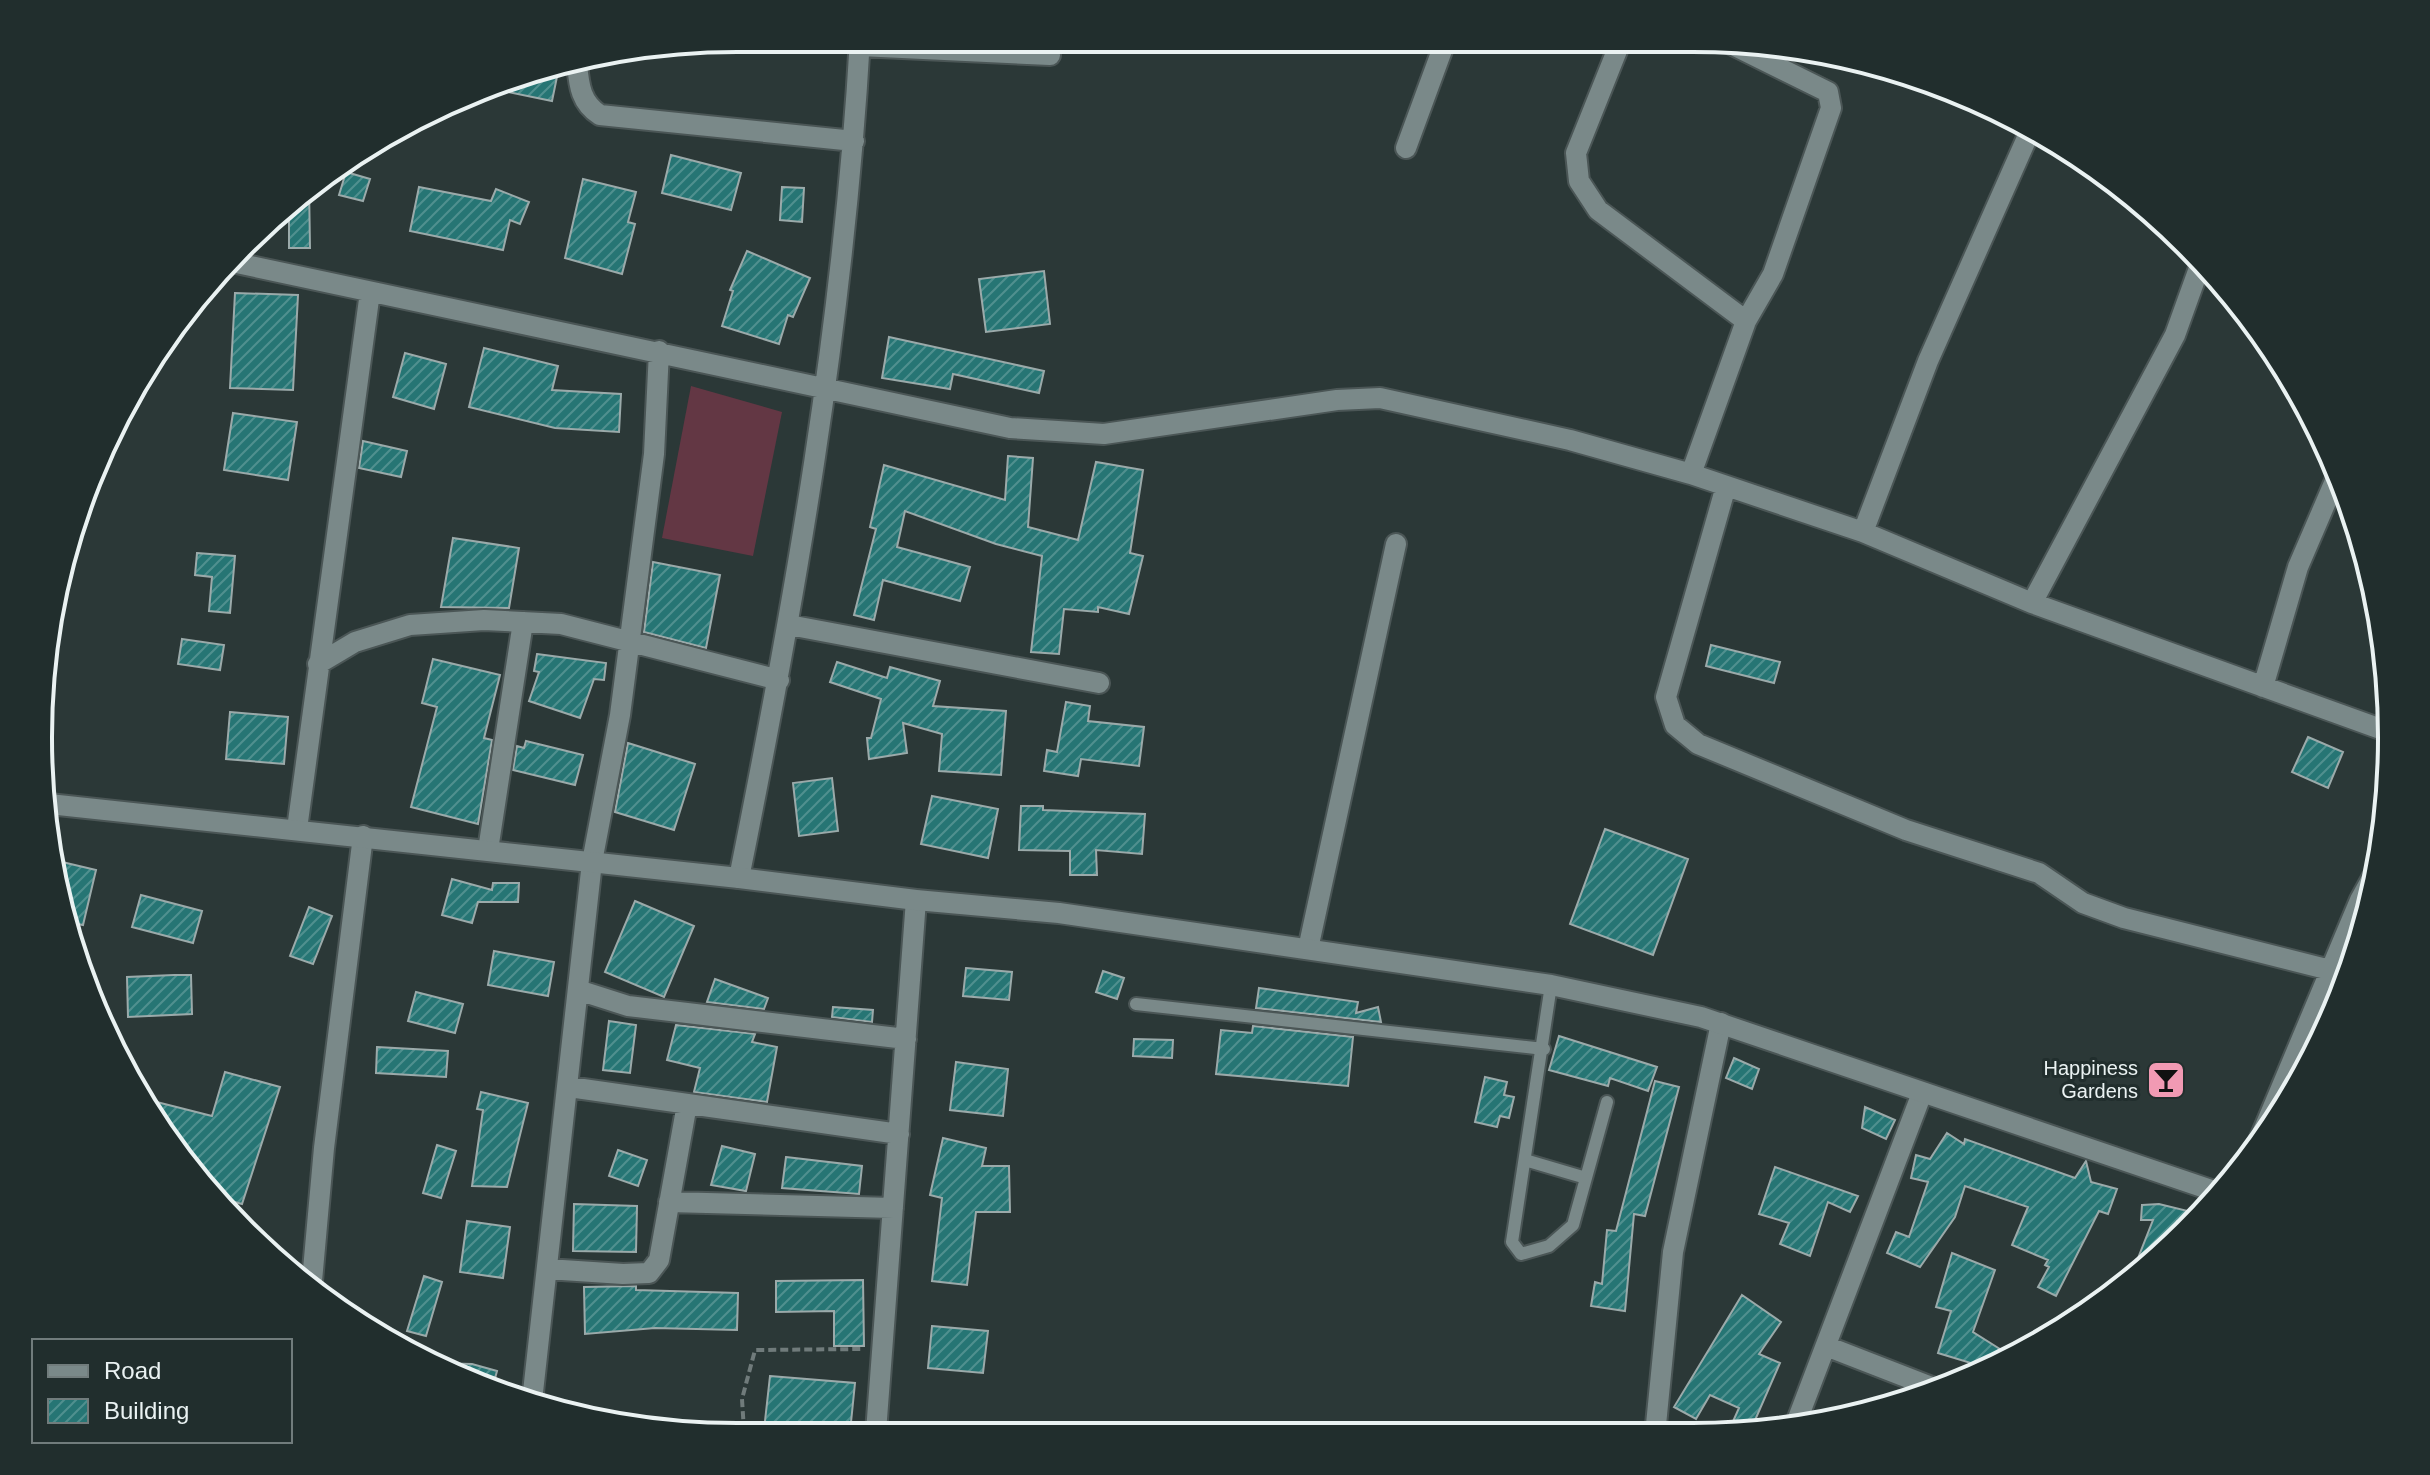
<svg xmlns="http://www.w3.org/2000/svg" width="2430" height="1475" viewBox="0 0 2430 1475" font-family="Helvetica,sans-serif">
	<defs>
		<pattern id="building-hatch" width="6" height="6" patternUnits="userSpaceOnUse" patternTransform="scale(2)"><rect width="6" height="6" fill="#267574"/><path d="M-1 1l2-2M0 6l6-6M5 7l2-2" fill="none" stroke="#50908f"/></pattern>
	</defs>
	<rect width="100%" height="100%" fill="#2b3837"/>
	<path fill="#633744" d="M691,386L782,412L753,556L662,538Z"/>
	<path fill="url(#building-hatch)" stroke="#9baaaa" stroke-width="2" d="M559,67L552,101L489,88L513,75Z
		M671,155L741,173L731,210L662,193Z
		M346,172L370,179L363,201L339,195Z
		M583,179L636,192L628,222L635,224L622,274L565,258Z
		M309,185L310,248H289V205Z
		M419,187L491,201L496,189L529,202L520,224L510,220L503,250L410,231Z
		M782,187L804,188L802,222L780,220Z
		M747,251L810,278L793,317L788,315L779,344L722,326L733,291L730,290Z
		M1044,271L1050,324L986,332L979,279Z
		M235,293L298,295L293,390L230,388Z
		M889,337L1044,371L1039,393L953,374L950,389L882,378Z
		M484,348L558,366L552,390L621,394L619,432L555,428L469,407Z
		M405,353L446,364L434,409L393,397Z
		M233,413L297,422L288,480L224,470Z
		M363,441L407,451L401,477L359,468Z
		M1008,456L1033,458L1028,527L1078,540L1096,462L1143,470L1130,553L1143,556L1129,614L1098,607V612L1064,609L1059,654L1031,652L1042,556L996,544L905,511L897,547L970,567L960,601L883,580L874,620L854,615L876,529L870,527L884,465L1005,500Z
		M453,538L519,548L509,608L441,607Z
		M197,553L235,556L230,613L209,611L212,577L195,575Z
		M653,562L720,575L706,648L644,632Z
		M182,639L224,645L220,670L178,664Z
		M1711,645L1780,662L1774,683L1706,666Z
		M537,654L606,663L604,680L594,679L580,718L529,701L539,672L534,671Z
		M433,659L500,675L484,738L492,740L478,824L411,807L437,707L422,703Z
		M837,662L887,678L890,667L940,681L933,706L1006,711L1001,775L939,771L942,734L903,723L907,753L869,759L867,738H871L881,699L830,682Z
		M1066,702L1090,706L1088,721L1144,727L1139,766L1081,759L1078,776L1044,771L1047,750L1057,752Z
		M230,712L288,717L284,764L226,759Z
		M2308,737L2343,752L2328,788L2292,772Z
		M526,741L583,755L575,785L513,770L517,746L524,748Z
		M628,743L695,764L674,830L615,812Z
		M832,778L838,831L799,836L793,783Z
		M932,796L998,809L988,858L921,844Z
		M1021,806H1043V810L1145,814L1142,854L1096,850L1097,875H1070V851L1019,850Z
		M1605,829L1688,859L1653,955L1570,924Z
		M58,861L96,870L83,925L68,922Z
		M452,879L492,890L493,883H519L518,902H478L472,923L442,915Z
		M141,895L202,911L193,943L132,927Z
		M635,901L694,926L664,997L605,972Z
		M309,907L332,916L313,964L290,956Z
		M494,951L554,962L548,996L488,985Z
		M966,968L1012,972L1009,1000L963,996Z
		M1103,971L1124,978L1117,999L1096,992Z
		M174,975H191L192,1014L128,1017L127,977Z
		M715,979L768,998L764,1009L707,1002Z
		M1259,988L1358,1002L1356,1013L1378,1007L1381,1022L1256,1008Z
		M416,992L463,1004L455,1033L408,1021Z
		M833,1007L873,1010L872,1022L832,1017Z
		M609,1021L636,1025L630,1073L603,1070Z
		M676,1025L755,1034L752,1042L777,1047L767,1102L694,1092L700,1068L667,1060Z
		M1253,1026L1353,1037L1348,1086L1216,1074L1221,1030L1252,1033Z
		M1559,1036L1657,1067L1648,1091L1610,1078L1608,1086L1549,1070Z
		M1134,1039L1173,1040L1172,1058L1133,1056Z
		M377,1047L448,1051L446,1077L376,1073Z
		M1734,1058L1759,1069L1752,1089L1726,1078Z
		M956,1062L1008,1069L1003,1116L950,1110Z
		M225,1072L280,1087L242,1204L216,1197L182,1163L149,1100L212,1116Z
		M1485,1077L1507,1082L1504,1095L1514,1097L1509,1118L1500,1116L1497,1127L1475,1122Z
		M1655,1081L1679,1087L1645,1216L1634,1214L1625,1311L1591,1306L1595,1282L1602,1284L1607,1230L1616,1231Z
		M481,1092L528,1103L507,1187L472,1186L483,1110L477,1109Z
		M1865,1107L1895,1120L1886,1139L1862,1128Z
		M1947,1133L1964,1144L1965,1139L2075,1178L2086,1161L2091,1182L2117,1189L2108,1214L2099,1211L2056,1296L2038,1287L2049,1267L2045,1265L2048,1260L2012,1245L2028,1207L1965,1186L1955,1217L1920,1267L1887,1253L1896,1232L1909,1237L1928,1182L1911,1178L1916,1155L1930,1159Z
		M943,1138L986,1148L982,1166H1009L1010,1212H976L967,1285L932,1281L942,1198L930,1195Z
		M437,1145L456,1151L441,1198L423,1193Z
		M722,1146L755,1154L746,1191L711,1185Z
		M618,1150L647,1160L638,1186L609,1176Z
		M786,1157L862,1166L859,1194L782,1188Z
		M1775,1167L1858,1196L1850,1212L1828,1202L1810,1256L1780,1244L1789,1223L1759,1214Z
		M574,1204L637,1206L636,1252L573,1251Z
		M2142,1205L2159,1204L2200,1214L2193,1222L2177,1221L2162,1255L2129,1281L2153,1220H2141Z
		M467,1221L510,1227L503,1278L460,1272Z
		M1952,1253L1995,1270L1973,1332L2011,1356L1962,1377L1971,1363L1938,1353L1951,1311L1936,1307Z
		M424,1276L442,1282L426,1336L407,1331Z
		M863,1280L864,1346H834V1311L776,1312V1281Z
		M636,1286V1290L738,1293L737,1330L655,1328L585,1334L584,1287Z
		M1742,1295L1781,1322L1759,1354L1780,1363L1749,1434L1727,1435L1739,1408L1710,1395L1696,1419L1674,1407Z
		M932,1326L988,1331L983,1373L928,1368Z
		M434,1363L472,1364L497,1371L492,1390L470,1384Z
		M770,1376L855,1383L850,1432L764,1430Z"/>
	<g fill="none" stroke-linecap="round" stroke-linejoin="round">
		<g stroke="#4b5656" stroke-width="16">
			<path id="service" d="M1551,985L1512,1242L1521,1254L1549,1246L1573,1225L1607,1102
				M1136,1004L1544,1049
				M1525,1160L1586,1178"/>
		</g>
		<g stroke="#4b5656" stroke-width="24">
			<path id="minor" d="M1620,43L1576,153L1579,181L1598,210L1746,321
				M860,46L1050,55
				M577,64C579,86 581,103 600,115L854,141
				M1406,148L1445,42
				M232,262L1010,428L1104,434L1337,400L1380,398L1570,440L1691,474L1863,532L2032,603L2389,732
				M1691,474L1746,321L1773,274L1831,108L1828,92L1731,44
				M1726,486L1666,697L1675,725L1698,744L1906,830L2039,873L2083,903L2124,918L2330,970
				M1863,532L1928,361L2030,131
				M2032,603L2175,335L2202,260
				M789,625L1099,683
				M318,664L355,642L410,625L484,620L561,624L779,680
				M2263,687L2298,567L2338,474
				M297,829L370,292
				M488,850L523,622
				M739,878C795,600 844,321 860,39
				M1308,949L1396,544
				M578,990L628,1006L906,1039
				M569,1087L899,1134
				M2253,1155L2360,900L2376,871
				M669,1202L893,1208
				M547,1269L623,1274L649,1273L659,1260L687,1104
				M311,1292L324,1148L363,836
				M1826,1346L1934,1388
				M532,1401L592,862L620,715L654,454L659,351
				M1795,1426L1922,1093
				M876,1432L916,900
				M1655,1435L1673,1252L1721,1023"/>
		</g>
		<g stroke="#4b5656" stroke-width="24">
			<path id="tertiary" d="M49,804L739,878L916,900L1059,913L1551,985L1701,1017L2220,1193"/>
		</g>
		<path stroke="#707b7b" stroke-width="4" stroke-dasharray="8 4" stroke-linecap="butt" d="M744,1431L742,1399L755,1350L864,1349"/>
		<use href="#service" stroke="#7a8989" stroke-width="12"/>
		<use href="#minor" stroke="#7a8989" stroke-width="20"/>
		<use href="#tertiary" stroke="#7a8989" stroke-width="20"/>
	</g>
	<defs>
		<g id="bar-square" transform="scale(2)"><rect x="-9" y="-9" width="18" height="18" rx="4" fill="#f19ab3" stroke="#212e2d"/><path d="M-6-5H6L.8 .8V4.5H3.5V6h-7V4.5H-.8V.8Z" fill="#111"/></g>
	</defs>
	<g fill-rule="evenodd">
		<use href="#bar-square" x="2166" y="1080"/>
	</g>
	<g text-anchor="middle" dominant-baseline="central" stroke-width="6" stroke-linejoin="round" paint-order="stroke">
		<g font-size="20" fill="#eaf2f2" stroke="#212e2d" text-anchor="end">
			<text x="2138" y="1068">Happiness<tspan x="2138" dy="23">Gardens</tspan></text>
		</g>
	</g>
	<path d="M0 0H2430V1475H0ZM737 52H1693A685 685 0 0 1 2378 737V738A685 685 0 0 1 1693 1423H737A685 685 0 0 1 52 738V737A685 685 0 0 1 737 52Z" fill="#212e2d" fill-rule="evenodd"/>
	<path fill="none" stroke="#eaf2f2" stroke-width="4" d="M737 52H1693A685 685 0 0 1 2378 737V738A685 685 0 0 1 1693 1423H737A685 685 0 0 1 52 738V737A685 685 0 0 1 737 52Z"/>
	<rect x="32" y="1339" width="260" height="104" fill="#212e2d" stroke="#717c7c" stroke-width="2"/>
	<rect x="48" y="1365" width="40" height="12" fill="#7a8989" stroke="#717c7c" stroke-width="2"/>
	<text x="104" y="1379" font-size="24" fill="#eaf2f2">Road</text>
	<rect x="48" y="1399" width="40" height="24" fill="url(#building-hatch)" stroke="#717c7c" stroke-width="2"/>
	<text x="104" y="1419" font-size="24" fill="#eaf2f2">Building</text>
</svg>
